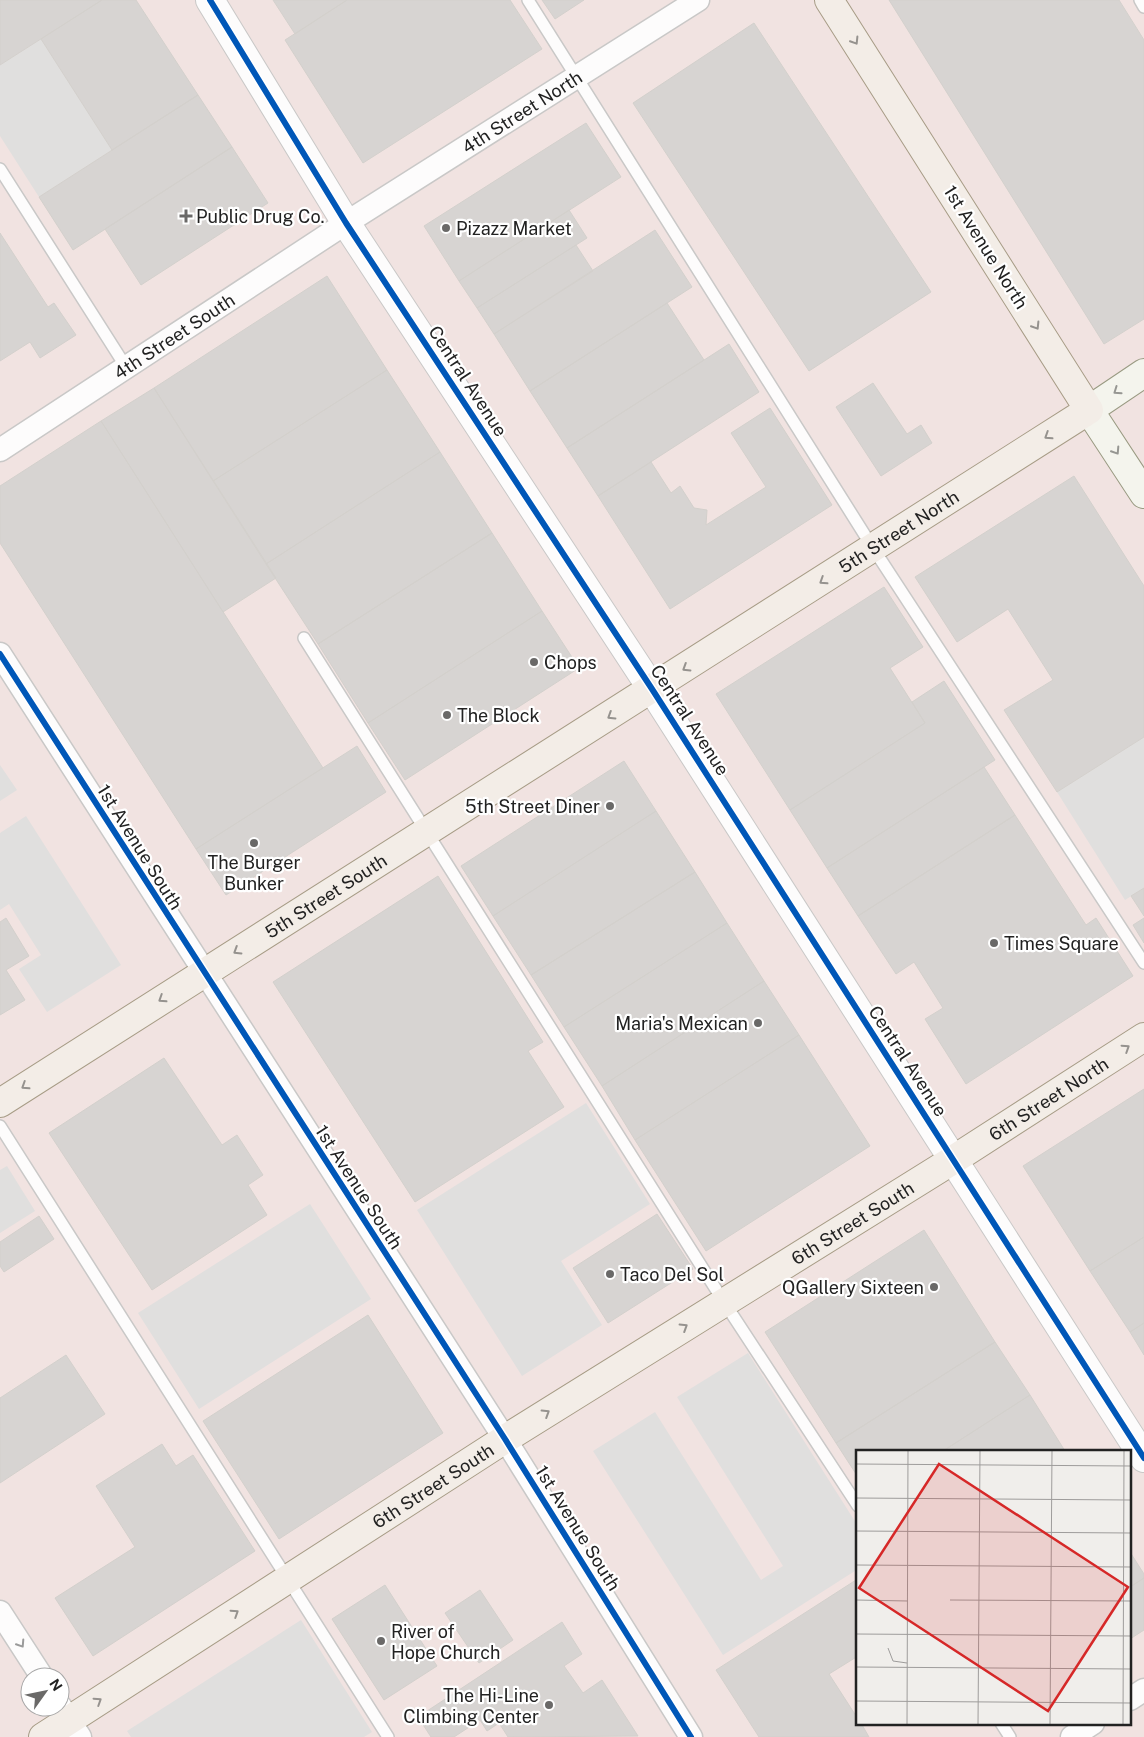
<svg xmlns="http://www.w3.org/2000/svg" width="1144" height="1737" viewBox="0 0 1144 1737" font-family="'Public Sans',sans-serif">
	<rect width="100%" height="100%" fill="#f0eeeb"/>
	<path fill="#f1e3e1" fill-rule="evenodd" d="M0,0H1144V1737H0ZM858,1451H1130V1723H858ZM30,1677H60V1707H30Z"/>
	<path fill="#e0dfde" d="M41,39L112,150L39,197L0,136V65Z
		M1144,737V888L1125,900L1057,792Z
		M0,765L17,790L0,801Z
		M26,816L121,965L47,1012L19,969L41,955L9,904L0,910V833Z
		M586,1103L650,1204L561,1261L602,1325L522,1376L417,1210Z
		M7,1166L35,1211L0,1233V1170Z
		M310,1204L371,1299L199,1409L138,1313Z
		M748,1353L858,1526V1569L723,1655L593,1451L655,1412L761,1580L783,1566L677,1397Z
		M301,1620L372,1732L364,1737H131L127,1731Z"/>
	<path fill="#d7d4d2" stroke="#d3d0cc" d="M0,0H102L0,65Z
		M102,0H136L198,95L112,150L41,39Z
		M273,0H347L295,34Z
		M347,0H510L542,49L363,163L285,40Z
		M542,0H584L555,19Z
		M889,0H1119L1144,40V319L1104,344Z
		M754,23L931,292L809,371L633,103Z
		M198,95L232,147L73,250L39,197Z
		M586,123L621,177L459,281L424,226Z
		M232,147L268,203L141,285L105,229Z
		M569,210L587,238L477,308L459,281Z
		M655,230L692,287L530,391L494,334Z
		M0,233L48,307L54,303L76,335L40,358L30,342L0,361Z
		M576,245L593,271L494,334L477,308Z
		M327,276L387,370L213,481L154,388Z
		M667,303L704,360L567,448L530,391Z
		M729,344L759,392L598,496L567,448Z
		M387,370L440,452L266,564L213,481Z
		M873,383L907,434L921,425L932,443L881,476L836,407Z
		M154,388L276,578L223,612L101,421Z
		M770,408L832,505L670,609L598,496L651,462L671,493L680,486L694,508L707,510L706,525L766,487L731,433Z
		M101,421L323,768L196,849L0,543V486Z
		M440,452L492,533L318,644L266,564Z
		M1074,476L1144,586V737L1057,792L1004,710L1053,680L1008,609L957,642L915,577Z
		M492,533L542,611L368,723L318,644Z
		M884,587L923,647L890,668L925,723L790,810L716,694Z
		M542,611L579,668L405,780L368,723Z
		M944,681L995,760L827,868L790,810L925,723L912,702Z
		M357,746L386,792L226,895L196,849Z
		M624,761L656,811L493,916L461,866Z
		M984,767L1015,815L858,916L827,868Z
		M656,811L695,872L531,975L493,916Z
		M1015,815L1086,925L1096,918L1133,976L966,1084L925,1019L943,1008L914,962L896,974L858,916Z
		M695,872L727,923L564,1027L531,975Z
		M438,876L543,1042L528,1051L564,1107L415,1202L273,982Z
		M1144,888V916L1131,896Z
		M6,918L29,956L6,970L25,1000L0,1015V922Z
		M1144,918V943L1133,925Z
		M727,923L764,981L602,1086L564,1027Z
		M764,981L799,1035L635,1140L602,1086Z
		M799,1035L870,1146L706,1251L635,1140Z
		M164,1058L222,1145L237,1135L263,1175L248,1185L267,1215L152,1290L49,1133Z
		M1144,1089V1237L1090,1271L1023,1166Z
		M657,1214L693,1269L608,1323L573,1268Z
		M39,1216L54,1239L4,1272L0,1266V1242Z
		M924,1230L995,1342L836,1443L765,1332Z
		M1144,1237V1323L1130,1332L1090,1271Z
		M368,1315L443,1433L279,1539L203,1421Z
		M1144,1323V1355L1130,1332Z
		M995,1342L1030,1395L943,1451H858V1477L836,1443Z
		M66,1355L105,1414L0,1483V1398Z
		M1030,1395L1065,1451H943Z
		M162,1444L176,1466L193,1455L255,1551L93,1656L55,1598L135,1547L96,1486Z
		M1130,1552L1144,1574V1578L1130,1587Z
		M1144,1578V1630L1130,1639V1587Z
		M856,1580L858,1656L829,1674L858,1719V1723H861L869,1737H759L716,1670Z
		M385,1585L437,1666L384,1700L332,1619Z
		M480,1590L513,1640L479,1663L445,1613Z
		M562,1622L582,1654L564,1666L583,1693L602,1680L638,1736L508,1737L499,1723L487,1731L480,1720L454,1737H431L418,1717Z"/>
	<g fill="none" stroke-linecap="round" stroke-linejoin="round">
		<g stroke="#c9c8c7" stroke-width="14">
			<path id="service" d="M528,0L873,548L1144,963
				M1140,0L1144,7
				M0,169L126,367
				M304,638L724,1302L858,1506
				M0,1126L388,1737
				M1001,1723L1010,1737"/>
		</g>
		<g stroke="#c9c8c7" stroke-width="25">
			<g id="minor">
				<path id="s1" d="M0,450L346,223L698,0"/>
				<path d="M0,654L505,1439L691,1737"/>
				<path d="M0,1612L42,1677"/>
				<path d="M1130,1699L1144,1690"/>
				<path d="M60,1706L80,1737"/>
				<path d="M1072,1737L1093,1723"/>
			</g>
		</g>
		<g stroke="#c9c8c7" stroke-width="30">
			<path id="tertiary" d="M210,0L346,223L652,689L1144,1458"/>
		</g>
		<g stroke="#999a82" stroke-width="30">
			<path id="secondary" d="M1144,373L1089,410L1144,494"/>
		</g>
		<g stroke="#a79c86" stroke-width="30">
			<g id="primary">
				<path id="s2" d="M0,1103L1089,410L829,0"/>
				<path id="s3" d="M43,1737L505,1439L953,1160L1144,1037"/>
			</g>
		</g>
		<use href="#service" stroke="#fdfcfc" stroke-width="11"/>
		<use href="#minor" stroke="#fdfcfc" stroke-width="22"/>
		<use href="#tertiary" stroke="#fdfcfc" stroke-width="28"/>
		<use href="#secondary" stroke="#f4f4ed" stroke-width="28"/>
		<use href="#primary" stroke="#f3ede7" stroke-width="28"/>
		<g stroke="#fff" stroke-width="9">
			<path id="cycleway" d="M210,0L346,223L652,689L1144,1458
				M0,654L505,1439L691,1737"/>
		</g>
		<use href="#cycleway" stroke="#0057b8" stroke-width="6"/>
	</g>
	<defs><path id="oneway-chevron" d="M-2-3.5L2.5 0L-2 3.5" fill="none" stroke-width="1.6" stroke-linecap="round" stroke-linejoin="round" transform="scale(1.25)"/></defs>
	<g stroke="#95928e">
		<use href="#oneway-chevron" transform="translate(855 41) rotate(58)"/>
		<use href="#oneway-chevron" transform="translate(1036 326) rotate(58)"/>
		<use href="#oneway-chevron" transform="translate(1048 436) rotate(147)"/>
		<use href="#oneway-chevron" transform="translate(823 581) rotate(147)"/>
		<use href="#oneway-chevron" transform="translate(686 668) rotate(148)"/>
		<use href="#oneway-chevron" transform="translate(611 716) rotate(148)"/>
		<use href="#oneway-chevron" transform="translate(237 951) rotate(148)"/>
		<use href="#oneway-chevron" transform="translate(162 999) rotate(147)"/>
		<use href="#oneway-chevron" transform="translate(1126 1048) rotate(-33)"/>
		<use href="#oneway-chevron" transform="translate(25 1086) rotate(147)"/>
		<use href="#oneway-chevron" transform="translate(684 1327) rotate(-32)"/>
		<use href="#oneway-chevron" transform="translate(546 1413) rotate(-32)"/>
		<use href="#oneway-chevron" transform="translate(235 1613) rotate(-33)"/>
		<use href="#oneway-chevron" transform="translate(98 1701) rotate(-33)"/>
	</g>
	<g stroke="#969692">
		<use href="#oneway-chevron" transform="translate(1117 391) rotate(145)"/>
		<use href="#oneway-chevron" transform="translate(1116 451) rotate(57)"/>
	</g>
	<use stroke="#9a9a9a" href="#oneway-chevron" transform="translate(21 1644) rotate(57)"/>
	<g fill="#6a6968" stroke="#fff" stroke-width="2">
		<path d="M183.5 208.5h5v5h5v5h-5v5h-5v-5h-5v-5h5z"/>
		<circle cx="446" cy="228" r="5"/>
		<circle cx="534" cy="662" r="5"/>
		<circle cx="447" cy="715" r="5"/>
		<circle cx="610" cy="806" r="5"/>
		<circle cx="254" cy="843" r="5"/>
		<circle cx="994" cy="943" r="5"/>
		<circle cx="758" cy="1023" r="5"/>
		<circle cx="610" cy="1274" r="5"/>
		<circle cx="934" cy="1287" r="5"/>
		<circle cx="381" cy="1641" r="5"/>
		<circle cx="549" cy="1705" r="5"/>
	</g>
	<g text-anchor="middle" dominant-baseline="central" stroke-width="4.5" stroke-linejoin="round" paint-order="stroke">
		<g font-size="18" fill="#222" stroke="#fff">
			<text stroke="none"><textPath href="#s1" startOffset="622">4th Street North</textPath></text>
			<text transform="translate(986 247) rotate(58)">1st Avenue North</text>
			<text stroke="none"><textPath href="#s1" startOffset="208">4th Street South</textPath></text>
			<text transform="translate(468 381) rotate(57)">Central Avenue</text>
			<text stroke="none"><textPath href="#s2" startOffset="1065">5th Street North</textPath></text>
			<text transform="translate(690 720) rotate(57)">Central Avenue</text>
			<text transform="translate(140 847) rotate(58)">1st Avenue South</text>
			<text stroke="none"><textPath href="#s2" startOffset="386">5th Street South</textPath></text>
			<text transform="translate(908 1061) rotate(57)">Central Avenue</text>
			<text stroke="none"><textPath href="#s3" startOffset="1191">6th Street North</textPath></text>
			<text transform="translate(359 1187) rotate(57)">1st Avenue South</text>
			<text stroke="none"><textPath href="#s3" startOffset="959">6th Street South</textPath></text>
			<text stroke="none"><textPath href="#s3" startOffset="464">6th Street South</textPath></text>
			<text transform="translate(578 1528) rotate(58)">1st Avenue South</text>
		</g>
		<g font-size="18" fill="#222" stroke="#fff" text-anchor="start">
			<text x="196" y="216">Public Drug Co.</text>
			<text x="456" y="228">Pizazz Market</text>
			<text x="544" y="662">Chops</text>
			<text x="457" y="715">The Block</text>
			<text x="600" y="806" text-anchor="end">5th Street Diner</text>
			<text x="254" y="862" text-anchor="middle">The Burger<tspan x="254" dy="21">Bunker</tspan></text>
			<text x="1004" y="943">Times Square</text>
			<text x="748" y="1023" text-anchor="end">Maria's Mexican</text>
			<text x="620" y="1274">Taco Del Sol</text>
			<text x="924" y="1287" text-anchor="end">QGallery Sixteen</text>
			<text x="391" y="1631">River of<tspan x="391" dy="21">Hope Church</tspan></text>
			<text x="539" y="1695" text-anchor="end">The Hi-Line<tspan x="539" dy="21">Climbing Center</tspan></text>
		</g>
	</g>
	<g transform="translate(856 1450)">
		<rect width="275" height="275" fill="#f0eeeb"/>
		<path fill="none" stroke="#9e9c9b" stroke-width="1" d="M0,14L275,16M0,48L275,50M0,81L275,83M0,115L275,117M0,150L52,151M94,150L275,151M0,184L275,186M32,198L37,211L51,213M0,217L275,219M0,251L275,253M51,275L52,0M122,275L124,0M194,275L196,0M267,275L268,0"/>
		<path fill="#d62828" fill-opacity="0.15" stroke="#d62828" stroke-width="2.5" d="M83,14L272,137L192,261L3,138Z"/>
		<rect width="275" height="275" fill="none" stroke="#222" stroke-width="2.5"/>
	</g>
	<g transform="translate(45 1692) rotate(57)"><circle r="24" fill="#ffffff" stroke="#a7a7a7"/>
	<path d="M0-4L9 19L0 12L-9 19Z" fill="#6a6968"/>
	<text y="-8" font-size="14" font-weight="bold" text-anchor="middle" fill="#222222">N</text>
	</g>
</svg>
